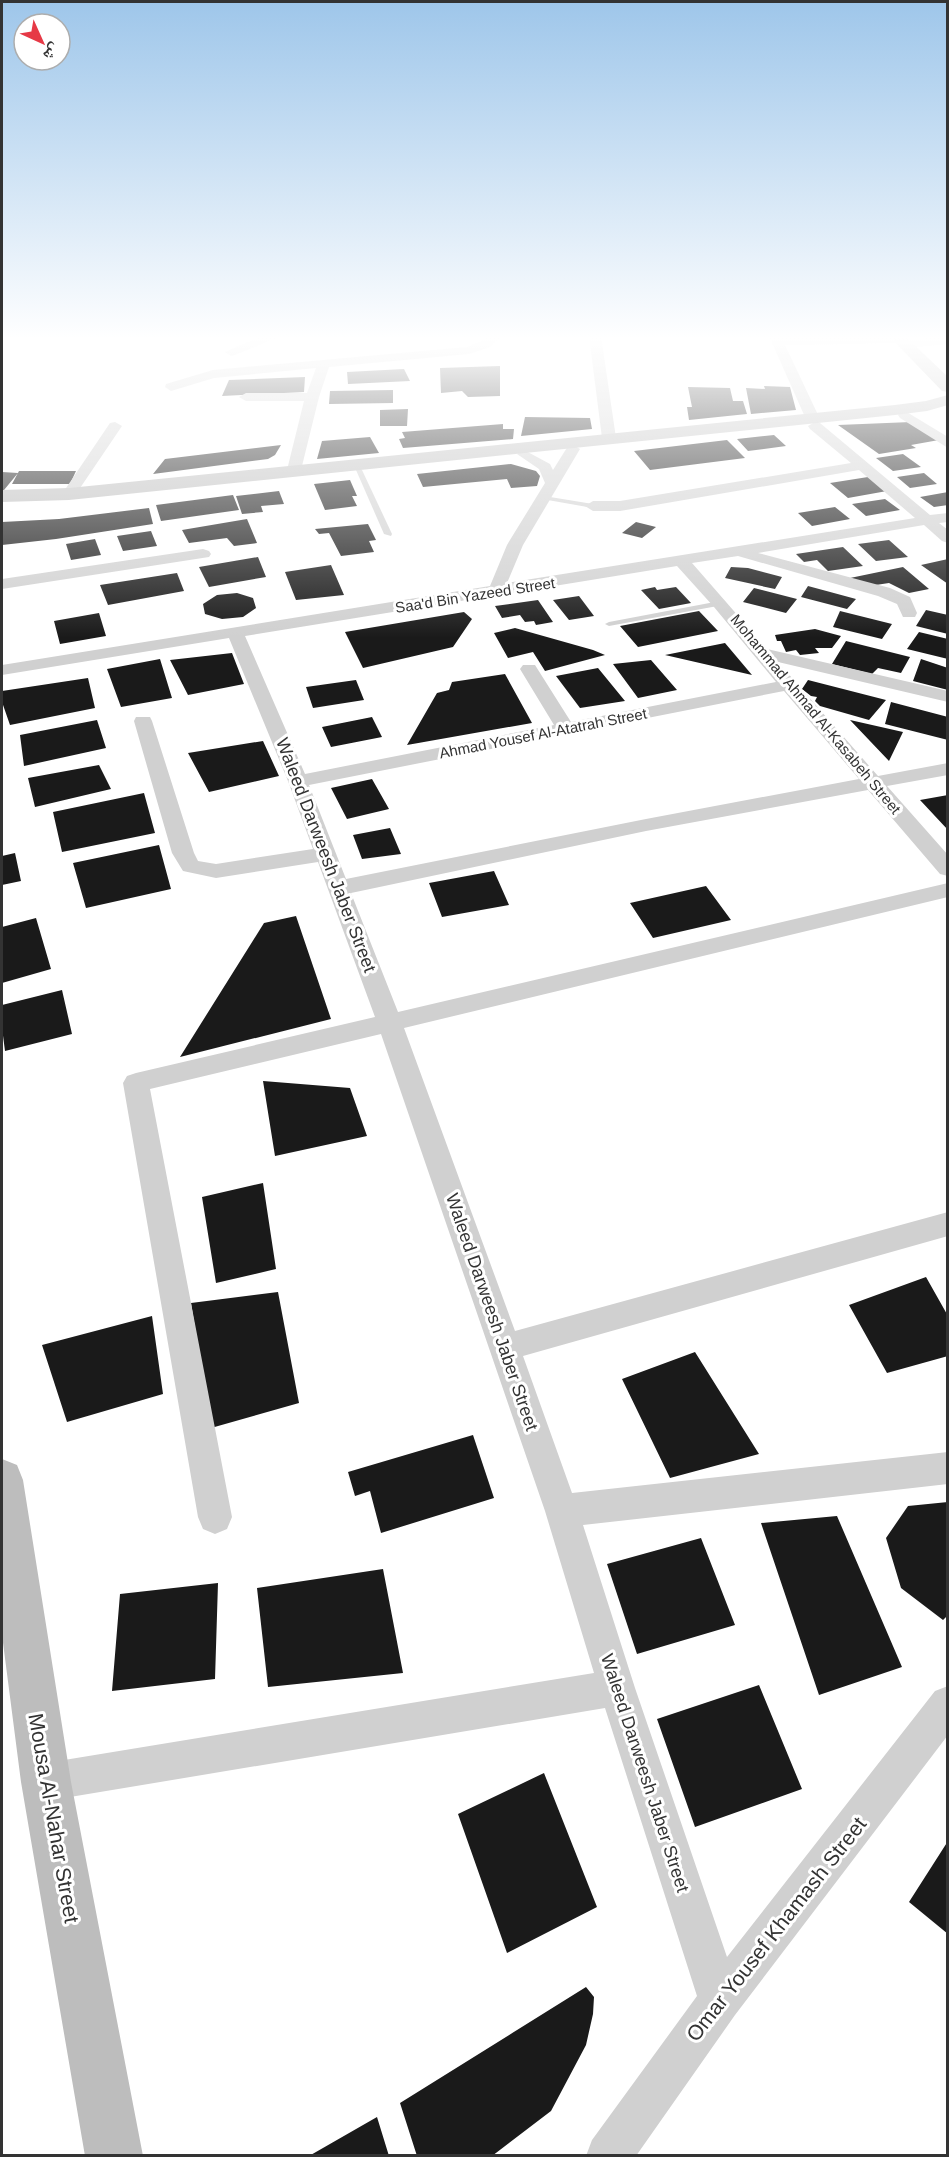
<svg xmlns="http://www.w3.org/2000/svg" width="949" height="2157" viewBox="0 0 949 2157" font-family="Helvetica,'Noto Naskh Arabic',sans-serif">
	<rect width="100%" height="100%" fill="#fff"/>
	<path fill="#1a1a1a" d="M500,366V396L468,397L462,391L441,393L440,368Z
		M404,369L410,381L348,384L347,372Z
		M305,377L304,392L222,396L229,380Z
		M764,386L790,387L796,410L751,414L746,388L765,389Z
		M688,387L730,388L733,401H743L747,414L689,420L687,407H692Z
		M393,390V403L329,404L330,391Z
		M408,409L407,426H380V410Z
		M525,417L590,418L592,429L521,436Z
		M911,422L939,440L911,445L916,448L879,454L838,425Z
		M503,424V429H514L513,439L403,448L399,439L405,438L402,432Z
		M774,435L786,446L748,451L737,439Z
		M370,437L379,453L317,459L322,441Z
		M727,440L745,458L650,470L634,451Z
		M281,445L275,455L268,459L153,474L165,459Z
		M903,454L921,467L893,471L876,458Z
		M511,464L536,471L540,476L537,486L511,488L507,479L423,487L417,474Z
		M19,471H76L70,484H12Z
		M2,472L18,473L4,490H2Z
		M924,473L937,484L910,488L897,477Z
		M868,477L887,491L848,498L830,483Z
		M350,480L357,496H352L357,506L325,510L314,484Z
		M279,491L284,504L261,506L263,512L242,514L236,496Z
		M948,492V505L934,507L920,497Z
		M233,495L239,510L161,521L156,505Z
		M885,499L900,510L866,516L852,504Z
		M835,507L850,519L812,526L798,513Z
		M149,508L153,524L56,539L2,545V522L59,519Z
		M247,519L257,543L234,546L227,538L189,543L182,530Z
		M636,522L656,527L642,538L622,533Z
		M368,524L376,540L369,541L374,552L341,556L329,533L319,534L315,529Z
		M151,531L157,546L123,551L117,536Z
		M95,539L101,555L71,560L66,544Z
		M889,540L908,557L876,561L858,544Z
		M843,547L863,566L828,571L817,560L804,562L796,554Z
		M258,557L266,577L209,587L199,567Z
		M948,559V584L921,565Z
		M331,565L344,595L296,600L285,572Z
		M731,567L748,568L782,577L775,589L725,578Z
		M903,567L929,589L909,593L889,583L869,586L850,578Z
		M177,573L184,591L108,605L100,585Z
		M808,586L856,599L847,609L801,597Z
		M655,587L657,590L676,587L691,603L659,609L641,590Z
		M754,588L797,599L786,613L743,602Z
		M237,593L253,598L256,608L243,617L222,619L205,614L203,604L217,595Z
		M579,596L594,616L569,620L553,600Z
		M538,600L553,622L536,625L534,621L525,622L520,615L502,618L495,606Z
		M926,610L948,615V634L916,626Z
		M699,611L718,631L638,647L620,626Z
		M840,611L892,624L882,639L833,627Z
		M464,612L472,619L453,647L363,668L345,632Z
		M99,613L106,636L60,644L54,621Z
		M515,628L593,650L605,655L545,671L533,652L508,658L494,633Z
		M815,629L841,636L832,648H815L819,653L800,655L796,650L786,652L781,641H777L775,635Z
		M919,632L948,639V659L907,649Z
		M846,641L910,657L901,673L878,668L872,674L832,664Z
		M725,643L752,675L665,655Z
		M232,653L244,684L188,695L170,660Z
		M160,659L172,698L121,707L107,669Z
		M921,659L948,668V690L913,681Z
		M651,660L677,690L638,698L613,664Z
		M598,668L625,701L580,708L556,676Z
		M505,674L532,723L407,745L437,693L449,690L452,682Z
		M88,678L95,708L10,725L2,702V691Z
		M356,680L364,700L313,708L306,687Z
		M808,680L886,700L869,720L820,706L815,701L817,697L811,696L802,689Z
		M891,702L948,717V740L885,724Z
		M372,717L382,737L331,747L322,727Z
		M97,720L106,748L24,766L20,735Z
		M850,720L903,732L889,761Z
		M263,741L279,776L209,792L188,753Z
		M99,765L111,789L35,807L28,778Z
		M372,779L389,809L347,819L331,788Z
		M144,793L155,833L62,852L53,812Z
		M948,795V830L920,800Z
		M390,828L401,854L362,859L353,835Z
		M159,845L171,889L86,908L73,863Z
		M15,853L21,881L2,885V856Z
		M494,871L509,905L442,917L429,883Z
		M706,886L731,920L653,938L630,903Z
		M296,916L331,1019L180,1057L264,923Z
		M36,918L51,969L2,983V927Z
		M62,990L72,1034L5,1051L2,1028V1005Z
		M263,1081L350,1088L367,1136L275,1156Z
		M263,1183L276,1269L216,1283L202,1197Z
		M926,1277L948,1316V1356L887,1373L849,1305Z
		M278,1292L299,1403L211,1428L191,1303Z
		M152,1316L163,1394L67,1422L42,1345Z
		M695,1352L759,1454L670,1478L622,1379Z
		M473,1435L494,1498L381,1533L370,1491L355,1496L348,1472Z
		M948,1502V1615L943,1620L901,1588L886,1538L908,1506Z
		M837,1516L902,1667L819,1695L761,1523Z
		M701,1538L735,1625L637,1654L607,1564Z
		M383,1569L403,1673L268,1687L257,1588Z
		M218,1583L215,1679L112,1691L120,1594Z
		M759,1685L802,1789L695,1827L657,1719Z
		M544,1773L597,1907L507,1953L458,1814Z
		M948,1841V1934L909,1902Z
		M586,1987L594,1997L593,2014L586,2045L551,2111L492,2156H417L400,2103Z
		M377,2117L389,2156H309Z"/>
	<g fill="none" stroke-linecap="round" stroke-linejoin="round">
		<path fill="#d0d0d0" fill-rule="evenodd" d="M359,468L362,470L392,534L391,536L384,534L356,470Z
			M544,496L593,504L597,506L593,508L542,499V497Z
			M720,601L724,603L723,605L609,626L605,624L609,622Z"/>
		<path fill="#d0d0d0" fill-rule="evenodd" d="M262,336H281L235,355L231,356L225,352Z
			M487,336H501L490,347L469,354L329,367L319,397L301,470L294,474L287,470L304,401H246L239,397L246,393H307L316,368L214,378L171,391L165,387L166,384L213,370L467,347L482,341Z
			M589,336H601L616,438L609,442L602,438Z
			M769,336H903L904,340L948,336V344L904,348L900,347L899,343L785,345L819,417L812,421L805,417Z
			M905,411L948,437V448L900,418L898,415L900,412Z
			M115,422L122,426L76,494L69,498L64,497L62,494L110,423Z
			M815,422L820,423L930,515L948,513V522L939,523L948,530V543L942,541L924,525L758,553L890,588L910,597L917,613L915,617H903L897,604L878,596L738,556L692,563L767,649L948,691V702L778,662L878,776L948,763V775L887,786L948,855V876L940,874L868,790L646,831L351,893L398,1012L948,883V897L404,1028L515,1331L948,1212V1236L523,1356L572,1493L948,1452V1484L583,1525L635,1688L727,1957L935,1691L948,1686V1735L735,2015L636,2156H586L592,2140L697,1996L605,1708L46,1801L32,1796L27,1782L32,1768L46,1763L594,1673L545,1511L381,1034L150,1089L232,1517L227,1529L215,1534L203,1529L198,1517L123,1083L127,1076L136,1073L375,1017L318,862L216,878L183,871L172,853L134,721L136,717H150L152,721L194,853L198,861L216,864L313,849L288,781L229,638L2,675V665L490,586L507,545L545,483L539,469L517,454L524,450L550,464L553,470L568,446L573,445L580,449L523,545L507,583L915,518L859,470L620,511H593L585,506L593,501H620L851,463L810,429L808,426ZM677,566L714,607L776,682L571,722L535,665H523L520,669L554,725L305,774L245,636ZM784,691L859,779L646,819L346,879L309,785Z
			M203,549L209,551L211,554L209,557L2,589V579Z"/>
		<path fill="#bdbdbd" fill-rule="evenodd" d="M889,336H905L948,377V392L942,391Z
			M948,395V405L927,411L895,415L69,500L2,502V490L69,488L895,405L926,401Z
			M2,1459L17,1465L23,1480L71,1782L143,2156H85L21,1782L2,1635Z"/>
	</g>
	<linearGradient id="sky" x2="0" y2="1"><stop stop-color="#9ec6ea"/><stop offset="0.53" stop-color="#fff"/><stop offset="1" stop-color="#fff" stop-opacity="0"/></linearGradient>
	<rect width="949" height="638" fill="url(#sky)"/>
	<g text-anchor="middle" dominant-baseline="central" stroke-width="6" stroke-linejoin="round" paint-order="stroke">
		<g font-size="15" fill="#333" stroke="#fff">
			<text transform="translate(475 595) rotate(-9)">Saa'd Bin Yazeed Street</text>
			<text transform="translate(816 714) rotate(50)">Mohammad Ahmad Al-Kasabeh Street</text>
			<text transform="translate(543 733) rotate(-11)">Ahmad Yousef Al-Atatrah Street</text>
		</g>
		<g font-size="18" fill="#333" stroke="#fff">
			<text transform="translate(326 855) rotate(69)">Waleed Darweesh Jaber Street</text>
			<text transform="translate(492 1312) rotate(71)">Waleed Darweesh Jaber Street</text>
			<text transform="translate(645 1773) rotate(72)">Waleed Darweesh Jaber Street</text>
		</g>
		<g font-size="21" fill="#333" stroke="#fff">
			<text transform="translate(54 1818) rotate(80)">Mousa Al-Nahar Street</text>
			<text transform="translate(776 1929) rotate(-52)">Omar Yousef Khamash Street</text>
		</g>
	</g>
	<rect width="949" height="2157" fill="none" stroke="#333333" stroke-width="6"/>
	<g transform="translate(42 42) rotate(135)"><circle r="28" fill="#ffffff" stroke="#adadad" stroke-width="1.5"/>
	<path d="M0-4.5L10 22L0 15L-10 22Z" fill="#e63946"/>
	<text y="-9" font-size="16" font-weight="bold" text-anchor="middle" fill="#333333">ش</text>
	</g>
</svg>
